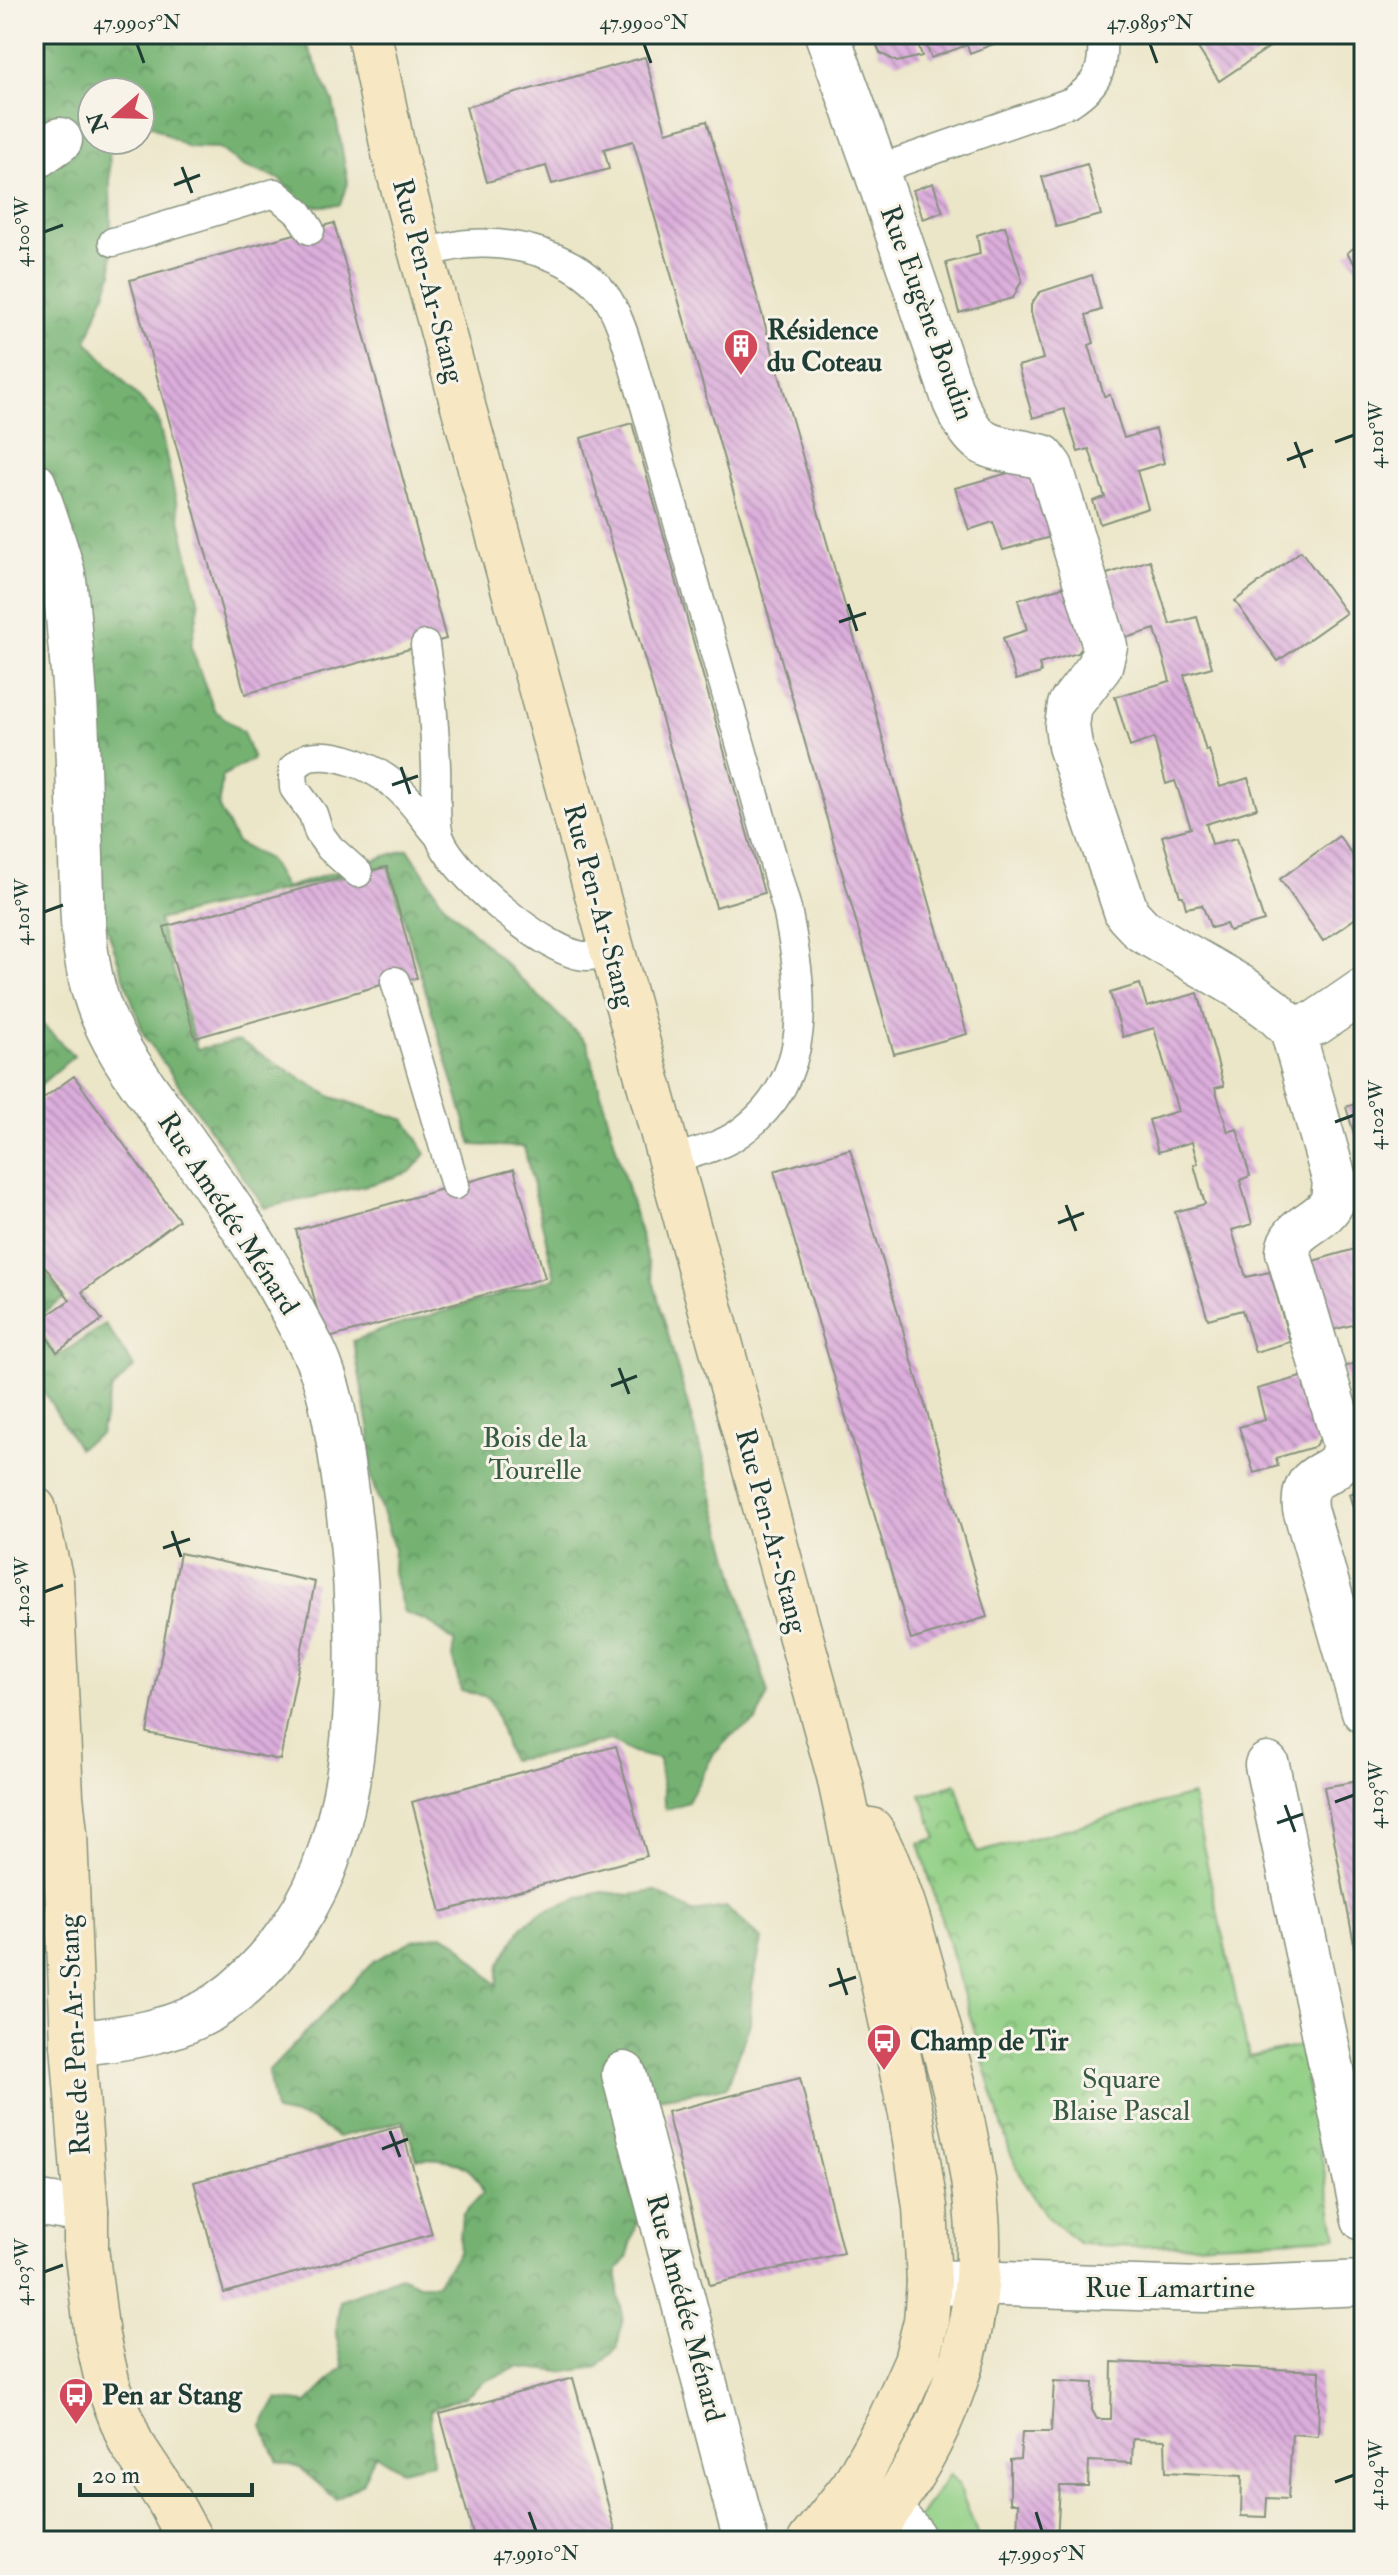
<svg xmlns="http://www.w3.org/2000/svg" width="1398" height="2575" viewBox="0 0 1398 2575" font-family="'IM FELL Double Pica',serif">
	<defs>
		<pattern id="forest-crowns" width="20" height="18" patternUnits="userSpaceOnUse" patternTransform="scale(2)"><rect width="20" height="18" fill="#74b272"/><path d="M2 6a3 3 0 1 1 6 0M12 15a3 3 0 1 1 6 0" fill="none" stroke="#5f925e"/></pattern>
		<pattern id="park-crowns" width="20" height="18" patternUnits="userSpaceOnUse" patternTransform="scale(2)"><rect width="20" height="18" fill="#91cf85"/><path d="M2 6a3 3 0 1 1 6 0M12 15a3 3 0 1 1 6 0" fill="none" stroke="#76a96e"/></pattern>
		<pattern id="building-back-hatch" width="6" height="6" patternUnits="userSpaceOnUse" patternTransform="scale(2)"><rect width="6" height="6" fill="#dcaddc"/><path d="M-1 5l2 2M0 0l6 6M5-1l2 2" fill="none" stroke="#b28eb3"/></pattern>
	</defs>
	<rect width="100%" height="100%" fill="#f7f3e8"/>
	<filter id="ink" filterUnits="userSpaceOnUse"><feTurbulence type="fractalNoise" baseFrequency=".0125" numOctaves="2"/><feDisplacementMap in="SourceGraphic" scale="16" xChannelSelector="R" yChannelSelector="G"/><feConvolveMatrix kernelMatrix="1 2 1 2 8 2 1 2 1" color-interpolation-filters="sRGB"/></filter>
	<filter id="wash" filterUnits="userSpaceOnUse"><feTurbulence type="fractalNoise" baseFrequency=".006" numOctaves="4" result="noise"/><feDisplacementMap in="SourceGraphic" scale="32" xChannelSelector="R" yChannelSelector="G"/><feGaussianBlur stdDeviation="1.8" result="paint"/><feColorMatrix in="noise" values="0 0 0 0 0 0 0 0 0 0 0 0 0 0 0 0 0 1.4 0 .05"/><feComposite in="paint" operator="in"/></filter>
	<g filter="url(#wash)">
		<rect width="100%" height="100%" fill="#ece6c9"/>
		<path fill="url(#forest-crowns)" stroke="#4a7853" stroke-width="2" d="M34,34H302L333,102L348,182L340,205L302,207L280,179L243,166L219,148L187,147L140,118V92H92V140H109L112,274L87,341L158,419L199,605L191,647L214,710L243,732L253,759L222,776L219,808L237,843L268,859L285,888L408,849L443,903L587,1043L768,1694L756,1721L732,1735L713,1755L688,1802L665,1810L659,1759L632,1753L610,1740L541,1756L510,1760C502,1738 499,1717 488,1697L461,1691L453,1659L455,1642L427,1621L404,1613L393,1572L394,1548L371,1478L370,1431L353,1341L385,1329L555,1278L524,1147L472,1145L388,866L158,920L197,1049L239,1041L332,1097L406,1120L426,1154L410,1172L376,1183L265,1208L144,1035L105,922L60,548L34,453L36,365L34,345Z
			M34,1010L38,1020L74,1056L34,1090Z
			M34,1257L64,1298L34,1320Z
			M34,1323L57,1357L105,1324L134,1367L111,1391L100,1434L78,1448L34,1375Z
			M655,1891L692,1912L726,1907L762,1939L752,1986L750,2023L727,2087L657,2098L620,2109L642,2205L627,2258L618,2270V2294L623,2316L617,2348L598,2367L564,2372L518,2367L485,2381L465,2396L430,2410L432,2463L401,2470L375,2454L362,2483L336,2499L300,2468L278,2462L262,2426L277,2399L307,2403L343,2367L336,2334L340,2300L400,2276L419,2284H436L459,2251L462,2215L483,2193C474,2161 446,2157 417,2159L404,2121L338,2137L310,2119L275,2112L268,2072L374,1961L413,1940L442,1935L458,1943L497,1986L499,1965L522,1927L540,1913L585,1896L603,1892L631,1895Z"/>
		<path fill="url(#park-crowns)" stroke="#58865c" stroke-width="2" d="M956,1784L977,1853L1192,1795L1249,2057L1300,2046L1337,2237L1132,2247L1080,2244L1047,2217L1026,2186L1010,2152L919,1843L937,1838L921,1795Z"/>
		<path fill="#91cf85" stroke="#58865c" stroke-width="2" d="M949,2474L958,2484L980,2541H903Z"/>
		<g id="blocks">
			<path fill="url(#building-back-hatch)" d="M872,34H1020L970,53L967,45L931,58L924,39L917,41L922,56L897,62L880,53Z
				M1189,34H1251L1255,39L1263,34L1271,46L1219,81Z
				M645,57L666,132L707,121L967,1034L894,1054L633,141L604,149L609,169L552,184L546,166L487,182L466,107Z
				M1087,164L1101,215L1056,227L1042,177Z
				M933,183L943,212L923,219L913,190Z
				M334,223L446,639L245,694L130,280Z
				M1005,226L1022,280L1013,298L959,313L946,263L980,254L977,235Z
				M1364,240V277L1347,253Z
				M1092,275L1101,310L1086,315L1094,343L1089,345L1104,396L1110,395L1124,438L1156,429L1164,463L1137,471L1148,508L1100,524L1093,501L1105,497L1089,449L1078,452L1064,409L1033,418L1018,366L1043,359L1031,313V305L1036,297L1040,292Z
				M632,423L764,893L716,907L581,438Z
				M1033,466L1054,536L1003,550L993,522L969,530L955,488Z
				M1301,551L1346,613L1278,661L1235,601Z
				M1150,560L1170,624L1197,617L1212,667L1184,675L1206,751L1209,750L1220,787L1248,778L1257,808L1206,824L1212,844L1237,838L1264,921L1229,931L1226,924L1211,928L1202,905L1186,908L1183,896H1180L1162,836L1191,828L1175,781L1166,784L1154,738L1130,747L1115,697L1170,681L1155,629L1129,637L1114,631L1098,577Z
				M1069,585L1086,642L1078,653L1039,664L1041,673L1016,680L1003,638L1027,630L1018,600Z
				M1364,825V853L1351,835Z
				M1339,836L1364,871V912L1323,941L1280,879Z
				M387,867L417,978L395,981L195,1038L164,927L358,873Z
				M1140,984L1147,1007L1198,993L1224,1086L1215,1088L1228,1132L1237,1129L1250,1176L1240,1180L1252,1224L1232,1230L1246,1277L1270,1272L1290,1342L1255,1352L1242,1310L1208,1319L1175,1212L1205,1204L1194,1165L1198,1164L1192,1142L1158,1152L1149,1120L1178,1111L1154,1028L1123,1037L1110,993Z
				M74,1076L179,1220L82,1292L102,1320L57,1352L37,1322L70,1300L34,1252V1105Z
				M1364,1101V1164H1363L1346,1107Z
				M850,1149L987,1617L911,1640L774,1171Z
				M514,1169L545,1278L325,1339L296,1230Z
				M1364,1239V1322L1325,1332L1313,1261L1355,1249L1353,1242Z
				M1364,1361V1427L1359,1425L1343,1367Z
				M1308,1375L1324,1433L1314,1447L1276,1458L1278,1466L1254,1473L1239,1427L1265,1420L1257,1389Z
				M1364,1489V1542H1363L1349,1494Z
				M180,1553L315,1582L280,1760L147,1733Z
				M616,1746L647,1856L441,1912L412,1802Z
				M1364,1780V1991H1363L1324,1787Z
				M800,2078L843,2253L710,2285L667,2112Z
				M401,2126L432,2234L224,2293L194,2182Z
				M1112,2362L1320,2371L1318,2436L1292,2434L1288,2499L1267,2498L1266,2517L1241,2516L1242,2476L1166,2472L1165,2440L1133,2439L1132,2463L1089,2461L1088,2486H1060L1057,2541H1017L1018,2503H1010V2460L1020,2459L1022,2432H1051L1054,2381L1093,2383L1092,2410L1097,2419H1111Z
				M573,2378L618,2541H475L440,2414Z"/>
		</g>
	</g>
	<g filter="url(#ink)">
		<use href="#blocks" fill-opacity="0" stroke="#86927e" stroke-width="2"/>
		<g fill="none" stroke-linecap="round" stroke-linejoin="round">
			<g stroke="#86927e" stroke-width="31">
				<path id="lane" d="M876,170L1071,102C1100,83 1104,68 1102,34
					M113,242L275,193L299,213L310,230
					M421,254C437,250 453,245 469,244C515,241 573,255 603,292C623,317 632,365 642,395L787,909C803,990 818,1079 738,1134C718,1148 693,1153 669,1160
					M425,645C431,686 435,726 436,767C437,784 434,820 439,835C449,871 550,957 587,956C595,956 604,953 611,951
					M358,873L330,848L319,833L313,814L294,788L293,768C298,764 303,759 309,757C336,751 372,767 392,783C410,797 424,819 439,836
					M395,981L455,1185
					M883,2493L916,2527L924,2541"/>
			</g>
			<g stroke="#86927e" stroke-width="47">
				<path id="street" d="M827,34L876,170L955,402C980,457 992,444 1043,457L1051,468L1105,646L1100,666L1070,705L1067,726L1070,746L1127,914L1142,930L1242,988L1272,1010L1292,1029L1335,1182C1334,1188 1334,1197 1332,1202C1321,1224 1290,1226 1288,1252L1344,1442C1344,1485 1300,1462 1305,1509L1364,1711
					M34,158L60,140
					M34,484C44,513 54,541 62,570C67,593 68,618 70,641C77,704 78,767 80,830C83,883 79,939 94,991C109,1044 143,1085 175,1129C217,1188 258,1246 292,1310C301,1328 313,1347 320,1366C333,1399 338,1436 343,1471C362,1594 369,1754 323,1871C302,1922 265,1972 219,2004C176,2033 123,2038 73,2044
					M1292,1029L1316,1023L1364,990
					M1267,1765L1364,2219
					M624,2074L746,2541
					M34,2203L86,2211
					M929,2282L1205,2290L1364,2283"/>
			</g>
			<g stroke="#86927e" stroke-width="47">
				<path id="secondary" d="M369,34L395,158L839,1776L911,2114L925,2207L929,2282L926,2321L916,2361L888,2424L853,2487L810,2541
					M34,1509L51,1581L61,1796L65,1833L73,2044L86,2211V2248L97,2336L108,2385L131,2443L168,2499L191,2541
					M864,2541C943,2447 989,2328 976,2204C969,2137 951,2072 933,2008C918,1954 899,1877 871,1830"/>
			</g>
			<use href="#lane" stroke="#fff" stroke-width="28"/>
			<use href="#street" stroke="#fff" stroke-width="44"/>
			<use href="#secondary" stroke="#f7e8c3" stroke-width="44"/>
		</g>
	</g>
	<path fill="none" stroke="#1f3d34" stroke-width="3" d="M137,44L144,63M644,44L651,63M1150,44L1157,63M182,167L192,193M174,185L200,175M44,232L63,225M1295,442L1305,468M1335,442L1354,435M1287,460L1313,450M848,604L857,631M839,622L866,613M401,767L410,794M392,785L418,776M44,912L63,905M1335,1122L1354,1115M1066,1205L1076,1231M1058,1223L1084,1213M619,1368L629,1394M611,1386L637,1376M172,1531L181,1557M163,1548L190,1539M44,1592L63,1585M1335,1802L1354,1795M1285,1805L1295,1832M1277,1823L1303,1814M838,1968L847,1995M829,1986L856,1977M390,2131L400,2157M382,2149L408,2139M44,2272L63,2265M1335,2482L1354,2475M529,2512L536,2531M1036,2512L1042,2531"/>
	<defs>
		<g id="building-pin" transform="scale(1.8)"><path d="M0 17L-7.5 6A9.5 9.5 0 1 1 7.5 6Z" fill="#d1495b" stroke="#f7f3e8"/><path d="M-4-6H4V6H1V3H-1V6H-4ZM-2.5-4.3h1.7v1.8h-1.7ZM.8-4.3h1.7v1.8H.8ZM-2.5-1h1.7V.8h-1.7ZM.8-1h1.7V.8H.8Z" fill="#fff"/></g>
		<g id="bus-pin" transform="scale(1.8)"><path d="M0 17L-7.5 6A9.5 9.5 0 1 1 7.5 6Z" fill="#d1495b" stroke="#f7f3e8"/><path d="M-5-6H5V4H4V6H2V4H-2V6H-4V4H-5ZM-3.5-4V0h7V-4ZM-3.5 1.2v1.5H-2V1.2ZM2 1.2v1.5H3.5V1.2Z" fill="#fff"/></g>
	</defs>
	<g fill-rule="evenodd">
		<use href="#building-pin" x="741" y="346"/>
		<use href="#bus-pin" x="884" y="2041"/>
		<use href="#bus-pin" x="76" y="2395"/>
	</g>
	<g text-anchor="middle" dominant-baseline="central" stroke-width="6" stroke-linejoin="round" paint-order="stroke">
		<g font-size="28" fill="#1f3d34" stroke="#f7f3e8">
			<text transform="translate(428 281) rotate(75)">Rue Pen-Ar-Stang</text>
			<text transform="translate(927 313) rotate(70)">Rue Eugène Boudin</text>
			<text transform="translate(599 906) rotate(75)">Rue Pen-Ar-Stang</text>
			<text transform="translate(228 1214) rotate(57)">Rue Amédée Ménard</text>
			<text transform="translate(771 1531) rotate(75)">Rue Pen-Ar-Stang</text>
			<text transform="translate(75 2035) rotate(-93)">Rue de Pen-Ar-Stang</text>
			<text x="1170" y="2288">Rue Lamartine</text>
			<text transform="translate(685 2308) rotate(75)">Rue Amédée Ménard</text>
		</g>
		<g font-size="28" font-weight="bold" fill="#1f3d34" stroke="#f7f3e8" text-anchor="start">
			<text x="767" y="330">Résidence<tspan x="767" dy="32">du Coteau</tspan></text>
			<text x="910" y="2041">Champ de Tir</text>
			<text x="102" y="2395">Pen ar Stang</text>
		</g>
		<g font-size="28" fill="#365a44" stroke="#f7f3e8">
			<text x="535" y="1438">Bois de la<tspan x="535" dy="32">Tourelle</tspan></text>
			<text x="1121" y="2079">Square<tspan x="1121" dy="32">Blaise Pascal</tspan></text>
		</g>
	</g>
	<rect width="1398" height="2575" fill="none" stroke="#f7f3e8" stroke-width="88"/>
	<g transform="translate(116 116) rotate(250)"><circle r="38" fill="#f7f3e8" stroke="#a1aaa0" stroke-width="2"/>
	<path d="M0-6L14 30L0 20L-14 30Z" fill="#d1495b"/>
	<text y="-12" font-size="22" font-weight="bold" text-anchor="middle" fill="#1f3d34">N</text>
	</g>
	<path d="M80 2483v12h172v-12" fill="none" stroke="#1f3d34" stroke-width="4"/>
	<text x="92" y="2483" font-size="24" fill="#1f3d34" stroke="#f7f3e8" stroke-width="6" paint-order="stroke">20 m</text>
	<rect x="44" y="44" width="1310" height="2487" fill="none" stroke="#1f3d34" stroke-width="3"/>
	<g font-size="20" text-anchor="middle" fill="#1f3d34">
		<text x="137" y="29">47.9905°N</text>
		<text x="644" y="29">47.9900°N</text>
		<text x="1150" y="29">47.9895°N</text>
		<text transform="translate(22 232) rotate(-90)" y="7">4.100°W</text>
		<text transform="translate(1376 435) rotate(-90)" y="7">4.101°W</text>
		<text transform="translate(22 912) rotate(-90)" y="7">4.101°W</text>
		<text transform="translate(1376 1115) rotate(-90)" y="7">4.102°W</text>
		<text transform="translate(22 1592) rotate(-90)" y="7">4.102°W</text>
		<text transform="translate(1376 1795) rotate(-90)" y="7">4.103°W</text>
		<text transform="translate(22 2272) rotate(-90)" y="7">4.103°W</text>
		<text transform="translate(1376 2475) rotate(-90)" y="7">4.104°W</text>
		<text x="536" y="2560">47.9910°N</text>
		<text x="1042" y="2560">47.9905°N</text>
	</g>
</svg>
